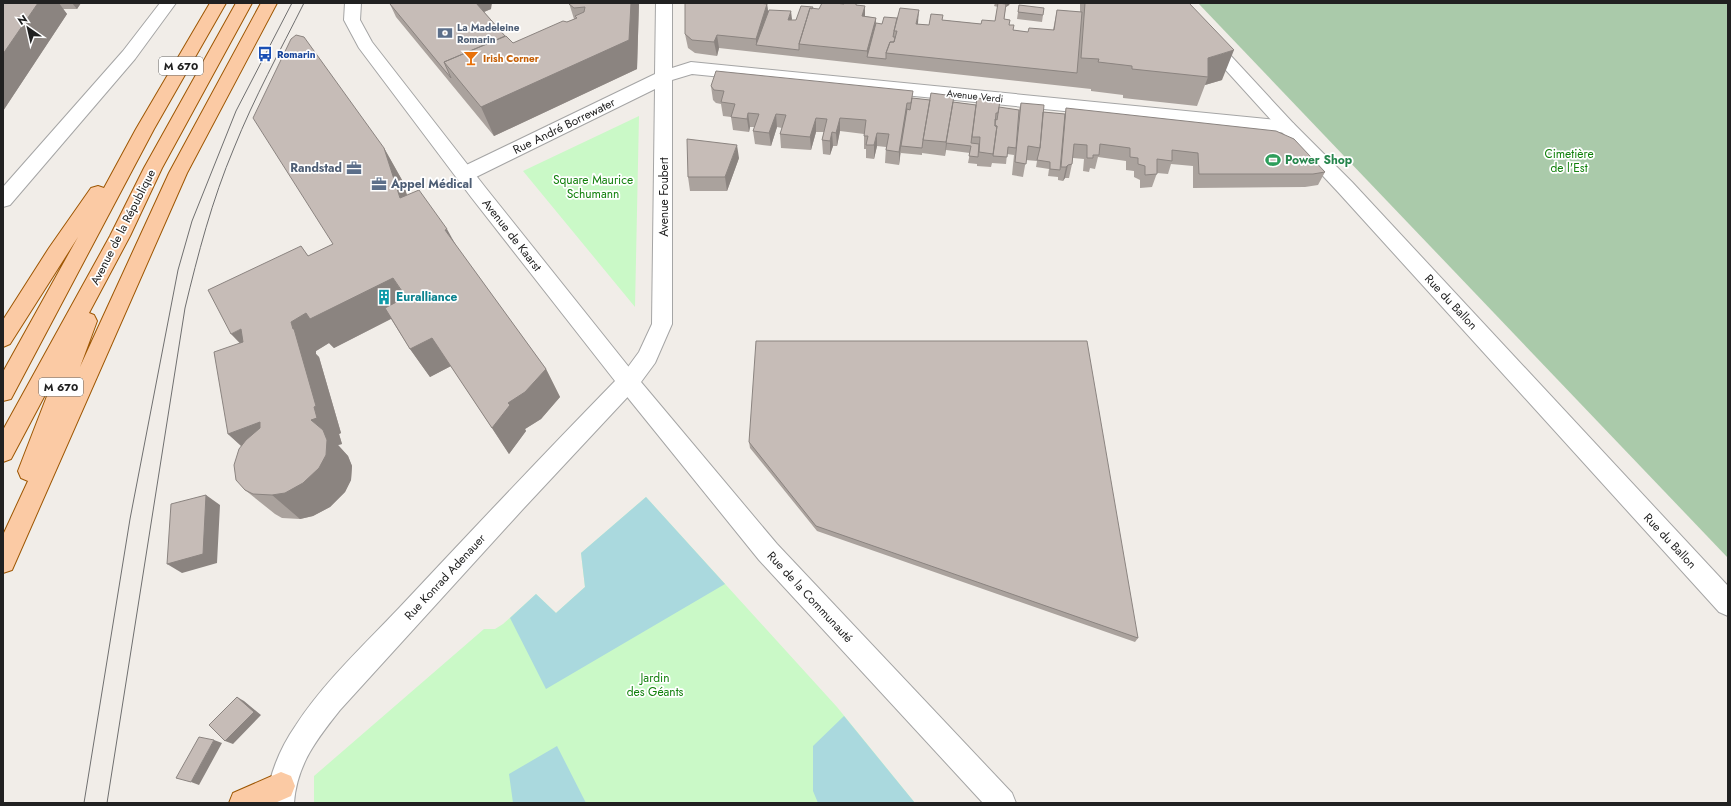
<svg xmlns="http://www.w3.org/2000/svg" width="1731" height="806" viewBox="0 0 1731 806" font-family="Jost,sans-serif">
	<rect width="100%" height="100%" fill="#f1ede8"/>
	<path fill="#aacaaa" d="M1198,3H1728V558Z"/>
	<path fill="#caf9c7" d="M639,116L635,307L523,171Z
		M646,497L837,707L915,803H314V776L484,629H495L503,624L536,594L556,613L585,587L581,553Z"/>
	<path fill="#aad9de" d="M646,497L725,584L546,689L510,618L536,594L556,613L585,587L581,553Z
		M844,716L915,803H818L813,791V746Z
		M557,746L586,803H513L509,774Z"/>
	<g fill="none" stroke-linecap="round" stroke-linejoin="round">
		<g stroke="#a5a5a5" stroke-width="2">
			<path id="minor" d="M656,3H672V68L691,62L1287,121L1293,123L1296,127L1293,131L1287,133L692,74L672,80V324L655,363L641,382L777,544L1012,793L1016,803H983L759,560L620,388L617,382L639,352L652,324L655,89L472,179L465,181L458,179L456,174L458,169L655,74Z"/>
		</g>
		<g stroke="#a5a5a5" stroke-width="2">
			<path id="tertiary" d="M160,3H176L135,59L10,205L3,207V187L123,51Z
				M345,3H361L360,20L372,42L485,187L636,376L639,382L636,388L523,509L340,710C317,739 297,764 294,803H266C269,775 280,748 296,725C325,681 364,645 400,607C471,531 542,456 615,381L471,197L359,48L344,20Z
				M1165,3H1182L1293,123L1352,182L1728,586V616L1719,612L1338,192L1281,131Z"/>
		</g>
		<g stroke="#9d5602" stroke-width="2">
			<path id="primary" d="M210,3H226L154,129L11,399L3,401V372L78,237L10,344L3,347V320L49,248L91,188L98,186L104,188L136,129Z
				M236,3H252L162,168L130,236L89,313L94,315L97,321L80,367L169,173L261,3H277L187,173L12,570L3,573V535L28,481L21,478L18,471L54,378L11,459L3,462V430L110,236L144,168Z
				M281,772L291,776L295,786L291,796L275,803H229L233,793Z"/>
		</g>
		<use href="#minor" fill="#fff" fill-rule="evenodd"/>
		<use href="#tertiary" fill="#fff" fill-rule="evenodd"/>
		<use href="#primary" fill="#fbcaa4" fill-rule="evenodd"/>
		<path stroke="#6f6f6f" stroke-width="1" d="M84,803L130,519L178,270L192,221L236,111L292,3
			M107,803L185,308C198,254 212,200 234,148C254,98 280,51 304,3"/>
	</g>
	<path fill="#aaa29d" d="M3,3H81L77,9H63L67,14L3,111Z
		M569,3H639L637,69L494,136L396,17L390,4L491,9L484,12L505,36L513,43L574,19Z
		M995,3H1010L1009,5L1006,7L1004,19L1009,25L1013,30L1028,32L1053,30L1057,10L1080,12V3H1189L1222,80L1205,85L1197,106L1123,98V95L1091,91V89L719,48L717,56L695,53L688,48L685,34L762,4H767L768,11L792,19L791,20H796L813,7V9H819L857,5L865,6V16L876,18V25L882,24H918L929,25L942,20L981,24L995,21L998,7L994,6Z
		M1019,5L1043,15L1042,22L1017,19Z
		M711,86L912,98L930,100L954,96L953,102L1019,110L1021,103L1043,112L1065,114L1066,108L1325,172L1318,185L1305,187L1193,188V166L1171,164L1168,174L1157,173L1152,187L1140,188V180L1134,177V171L1126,170V161L1098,157L1095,169L1090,168L1089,172L1083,171L1084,159L1073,158L1072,164L1069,178H1065L1063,181L1058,180V177L1048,176L1049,169L1036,167L1037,161L1026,160L1023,177L1012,175L1014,155L1007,154L1006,164L992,163L991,167L977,166V164L968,163L970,153L946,150L945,156L922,153V155L901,153V151L899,165L885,163L886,147L877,146L874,159L866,158V149H864V134L840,131L837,146H833L830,155L823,154L822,140L824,132H816L811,150L781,148L780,134L782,128L777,127L771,146L755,144L753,131L755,127H750L749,132L733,130L731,117L723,116L721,104L716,103L713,100Z
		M384,148L402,180L407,195L459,250L546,369L560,397L541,419L525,429L526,431L509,454L451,366L430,377L410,349L391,319L334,348L329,343L316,351V354L319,357L341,433L339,434L342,444L338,445L348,456L352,466L351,480L345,492L330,507L313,516L300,519L282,518L275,514L245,490L241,446L228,434L240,343L301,246L308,256L333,244Z
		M739,158L727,191H690L688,177Z
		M749,442L1138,638L1135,642L817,531L750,448Z"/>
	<path fill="#8b8480" d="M38,3H59L67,14L3,111V54Z
		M72,3H81L77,9Z
		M474,3H492L491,9L479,14Z
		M631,3H639L637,69L494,136L481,107Z
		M1007,3H1010L1009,5L1006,7Z
		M767,4L769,18L756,45V39Z
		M865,6V20L862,16Z
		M919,10L918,23L916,38V24Z
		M791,11L792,19L789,27L788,20Z
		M876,18L875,31L867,57V51Z
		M717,35L719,48L717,56L714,42Z
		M1234,50L1222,80L1205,85L1208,77V58Z
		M954,96L952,109L945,156L946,142Z
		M907,103V116L901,146L899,165V152Z
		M748,113L750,127L749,132L747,119Z
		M776,114L777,127L771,146L769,133Z
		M816,118V132L811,150L810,137Z
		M840,118V131L837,146L836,133Z
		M832,132L833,146L830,155V141Z
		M877,133V146L874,159V145Z
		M737,145L739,158L727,191L725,177Z
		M384,148L402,180L418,229L400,198Z
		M1068,165L1065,178L1063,181L1066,167Z
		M447,229L464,260L445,230Z
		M393,278L412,308L334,348L329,343L316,351V354L319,357L341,433L339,434L342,444L338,445L348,456L352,466L351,480L345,492L330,507L313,516L300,519L272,495L311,420L293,329L291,322L306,313Z
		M241,329L259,363L231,334Z
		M432,338L451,366L430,377L410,349Z
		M546,369L560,397L541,419L525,429L526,431L509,454L492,428L508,403Z
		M260,422L288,448L257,460L228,434Z
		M206,495L220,505L217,563L182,573L167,564Z
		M237,697L244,701L261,715L233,744L225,741Z
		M214,740L222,743L199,785L191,782Z"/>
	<path fill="#c6bcb7" stroke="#8b8480" d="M3,3H38L3,54Z
		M390,3H476L505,36L444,62L451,78L390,4Z
		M569,3H631L629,40L481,107L444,62L506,36L513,43L563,21L567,22L577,18L575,16L584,12L585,7L574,8L569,4Z
		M685,3H759L767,4L756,39L717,35L714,42L692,40L685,34Z
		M822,3H835L844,4L845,3H856V5L865,6L862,16L876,18L867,51L799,44L810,8L819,9Z
		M998,3L1006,4L1004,19L1010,20L1009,25H1014L1013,30L1028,32L1029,28L1054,30L1057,10L1082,12L1077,73L886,53L890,42H894L897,31H894L900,8L919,10L916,24L929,25L931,14L943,15L942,20L981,24L982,20L995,21Z
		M1085,3H1189L1234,50L1208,58V77L1132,69V66L1098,62L1099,59L1081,58Z
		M1019,5L1044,8L1043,15L1018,12Z
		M801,6L813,7L812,9L810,8L799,44V50L756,45L769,10L791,11L788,20H796Z
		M884,17L897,18L894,31L893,37H895L894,42H890L886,53V59L867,57L876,23L882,24Z
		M296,35L304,37L384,148L400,198L419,190L447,229L445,230L546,369L525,392L508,403L510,405L492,428L432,338L410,349L385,308L406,297L393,278L310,319L306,313L291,322L293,329H294L316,406L314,407L317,418L311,420L323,430L327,440L326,455L319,468L303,483L285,493L272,495L253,494L245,490L236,480L234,465L239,449L246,440L260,428V422L228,434L214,352L243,342L241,329L231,334L208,290L301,246L308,256L333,244L253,118L291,39Z
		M716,71L913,91L911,103H907L899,152L886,150L889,134L877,133L874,145H866L868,136H864L866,120L840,118L836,133L832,132L830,141L822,140L827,119L816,118L810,137L780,134L786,115L776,114L769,133L753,131L759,114L748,113L747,119L731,117L735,104L721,102L724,91L714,90L711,86Z
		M931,93L954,96L946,142L923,140Z
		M912,98L930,100L923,140L922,148L901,146L907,109L910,110Z
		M977,98L1000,101L998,113H996L995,126H997L993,154L979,152L980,137H972Z
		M953,102L976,105L971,143L979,144L978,157L969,156L971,146L946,143Z
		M1021,103L1044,105L1040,148L1028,146L1026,164L1015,162Z
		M999,107L1019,110L1016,148L1008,147L1007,157L993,156L997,126H995V119L997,120Z
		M1066,108L1276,131L1294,139L1325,172L1313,174H1199L1198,153L1172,150V161L1157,159V174L1145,175V166L1138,164V158L1130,157V148L1100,144L1099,155H1093V158H1087V145L1074,144L1072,164L1068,165L1066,167H1061Z
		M1043,112L1065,114L1060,170L1050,169V162L1037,160L1040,148Z
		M687,139L737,145L725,177H688Z
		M756,341H1087L1138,638L816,526L749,442Z
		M206,495L203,554L167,564L171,504Z
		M237,697L254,712L225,741L209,725Z
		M199,737L214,740L191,782L176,778Z"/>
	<defs>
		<g id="bank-bare" transform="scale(1.2)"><path d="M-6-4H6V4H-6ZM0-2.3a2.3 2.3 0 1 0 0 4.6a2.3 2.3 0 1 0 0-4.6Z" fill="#5c6f8a" stroke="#fff" stroke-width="2.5" paint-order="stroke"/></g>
		<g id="bus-bare" transform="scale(1.2)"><path d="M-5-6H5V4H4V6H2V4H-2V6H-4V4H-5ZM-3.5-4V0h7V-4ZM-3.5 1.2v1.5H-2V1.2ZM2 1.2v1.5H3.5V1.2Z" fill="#1a4fb4" stroke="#fff" stroke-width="2.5" paint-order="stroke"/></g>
		<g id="bar-bare" transform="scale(1.2)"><path d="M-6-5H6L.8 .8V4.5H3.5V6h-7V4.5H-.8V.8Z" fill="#e8710a" stroke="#fff" stroke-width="2.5" paint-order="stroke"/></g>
		<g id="stadium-bare" transform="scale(1.2)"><path d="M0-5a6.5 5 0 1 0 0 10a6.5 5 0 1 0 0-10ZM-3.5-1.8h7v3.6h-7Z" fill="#2e9e5b" stroke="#fff" stroke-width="2.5" paint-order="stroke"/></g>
		<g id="office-bare" transform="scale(1.2)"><path d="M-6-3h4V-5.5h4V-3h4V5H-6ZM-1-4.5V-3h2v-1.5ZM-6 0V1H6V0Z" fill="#5c6f8a" stroke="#fff" stroke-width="2.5" paint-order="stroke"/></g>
		<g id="building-bare" transform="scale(1.2)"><path d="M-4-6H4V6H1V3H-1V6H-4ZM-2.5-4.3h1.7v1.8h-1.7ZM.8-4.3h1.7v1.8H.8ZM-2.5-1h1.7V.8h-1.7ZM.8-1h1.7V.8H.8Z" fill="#0f9aa8" stroke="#fff" stroke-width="2.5" paint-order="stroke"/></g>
	</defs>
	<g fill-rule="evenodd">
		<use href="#bank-bare" x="445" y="33"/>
		<use href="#bus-bare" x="265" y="54"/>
		<use href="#bar-bare" x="471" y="58"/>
		<use href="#stadium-bare" x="1273" y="160"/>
		<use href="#office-bare" x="354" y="168"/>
		<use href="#office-bare" x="379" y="184"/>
		<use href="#building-bare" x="384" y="297"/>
	</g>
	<g text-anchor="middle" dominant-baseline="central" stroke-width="3.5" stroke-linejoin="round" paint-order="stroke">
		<g font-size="10" font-weight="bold" fill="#4e5e75" stroke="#fff" text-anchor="start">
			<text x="457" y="27">La Madeleine<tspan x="457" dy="12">Romarin</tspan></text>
		</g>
		<g font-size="10" font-weight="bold" fill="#164399" stroke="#fff" text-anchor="start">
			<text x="277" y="54">Romarin</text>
		</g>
		<g font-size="10" font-weight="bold" fill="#c56008" stroke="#fff" text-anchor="start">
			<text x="483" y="58">Irish Corner</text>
		</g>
		<g font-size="10" fill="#212121" stroke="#fff">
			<text transform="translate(975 96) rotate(6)">Avenue Verdi</text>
		</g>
		<g fill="#fff" stroke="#646464" stroke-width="1">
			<rect x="159" y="57" width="44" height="18" rx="3"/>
			<rect x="39" y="378" width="44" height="18" rx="3"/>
		</g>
		<g font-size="11" font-weight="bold" fill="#212121">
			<text x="181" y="66">M 670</text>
			<text x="61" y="387">M 670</text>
		</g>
		<g font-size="12" fill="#212121" stroke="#fff">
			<text transform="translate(564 126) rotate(-26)">Rue André Borrewater</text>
			<text transform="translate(664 197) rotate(-90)">Avenue Foubert</text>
			<text transform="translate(123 227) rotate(-63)">Avenue de la République</text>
			<text transform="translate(512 235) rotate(52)">Avenue de Kaarst</text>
			<text transform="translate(1451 302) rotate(47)">Rue du Ballon</text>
			<text transform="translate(1670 541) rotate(47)">Rue du Ballon</text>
			<text transform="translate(445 577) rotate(-47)">Rue Konrad Adenauer</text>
			<text transform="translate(810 597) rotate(47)">Rue de la Communauté</text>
		</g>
		<g font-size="12" fill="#12810d" stroke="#fff">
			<text x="1569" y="154">Cimetière<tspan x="1569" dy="14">de l'Est</tspan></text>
			<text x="593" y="180">Square Maurice<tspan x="593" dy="14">Schumann</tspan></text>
			<text x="655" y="678">Jardin<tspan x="655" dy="14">des Géants</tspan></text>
		</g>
		<g font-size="12" font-weight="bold" fill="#27864d" stroke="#fff" text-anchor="start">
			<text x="1285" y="160">Power Shop</text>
		</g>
		<g font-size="12" font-weight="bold" fill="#4e5e75" stroke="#fff" text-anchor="end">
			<text x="342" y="168">Randstad</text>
			<text x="391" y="184" text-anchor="start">Appel Médical</text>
		</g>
		<g font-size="12" font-weight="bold" fill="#0d838f" stroke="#fff" text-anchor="start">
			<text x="396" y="297">Euralliance</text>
		</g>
	</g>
	<rect width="1731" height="806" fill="none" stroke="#212121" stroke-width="8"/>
	<g transform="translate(28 28) rotate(326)" stroke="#ffffff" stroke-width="3" paint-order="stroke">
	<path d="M0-3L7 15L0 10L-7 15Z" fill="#212121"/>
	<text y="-6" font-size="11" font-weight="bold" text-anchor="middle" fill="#212121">N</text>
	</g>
</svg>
